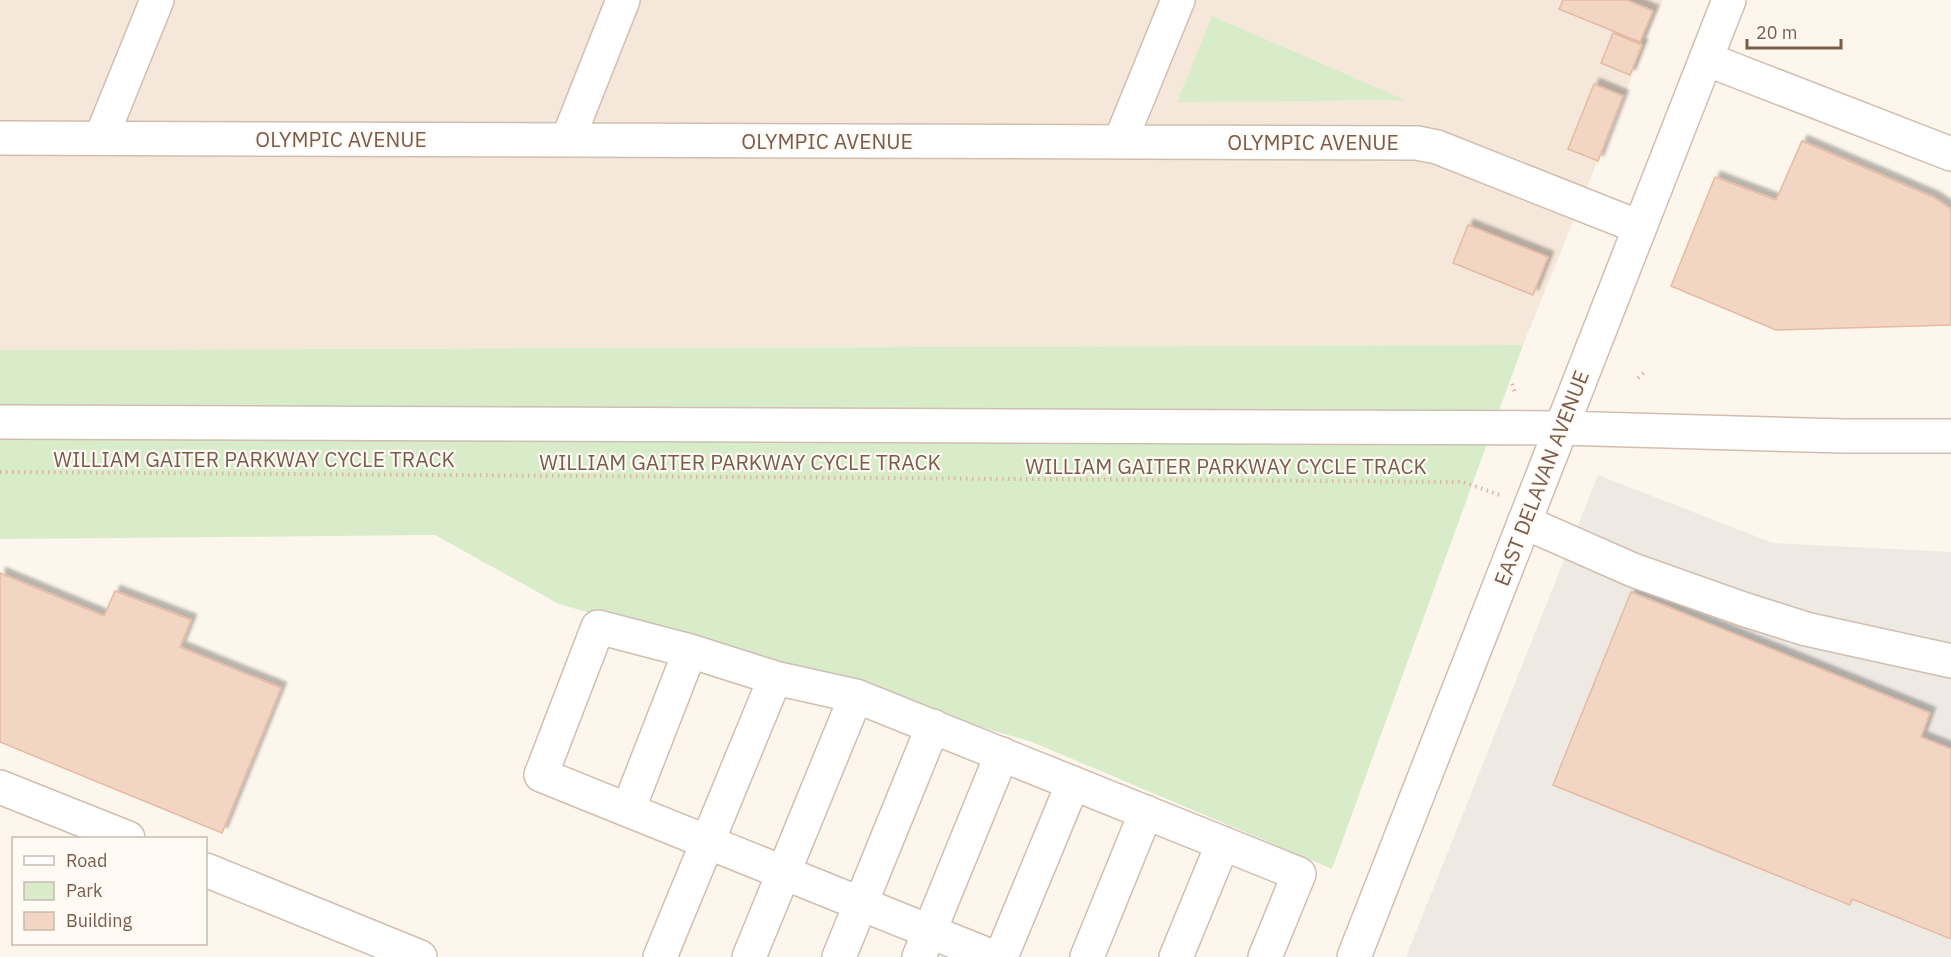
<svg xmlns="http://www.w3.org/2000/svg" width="1951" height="957" viewBox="0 0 1951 957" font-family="'IBM Plex Sans',sans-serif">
	<defs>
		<filter id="shadow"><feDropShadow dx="5.5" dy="-5.5" stdDeviation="1.5" flood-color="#0004"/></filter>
	</defs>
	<rect width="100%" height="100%" fill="#fdf6ec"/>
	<path fill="#f5e8da" d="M0,0H1663L1523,345L0,350Z"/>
	<path fill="#efe9e4" d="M1598,475L1773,543L1951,552V957H1406Z"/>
	<path fill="#d8ecc9" d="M1212,16L1405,100L1177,102Z
		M1523,345L1332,869L1032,742L559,604L435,535L0,539V350Z"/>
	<path fill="#f3d5c3" stroke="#e6bba3" stroke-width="1.5" filter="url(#shadow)" d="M1563,0H1627L1653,11L1640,42L1559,9Z
		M1613,33L1642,45L1630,75L1601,63Z
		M1594,84L1623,96L1598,161L1568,149Z
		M1802,141L1933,197L1951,209V325L1776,330L1671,286L1715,177L1776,200Z
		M1468,225L1548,257L1533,295L1453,263Z
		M0,573L104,616L115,591L191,620L180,647L281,688L222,833L0,742Z
		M1631,592L1930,713L1921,737L1951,749V939L1852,899L1850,905L1553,785Z"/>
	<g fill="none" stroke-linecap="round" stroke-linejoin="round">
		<g stroke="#d1beb0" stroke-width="36">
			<path id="minor" d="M1706,59L1951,154
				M0,138L1417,143L1437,147L1639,227
				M101,138L157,0
				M568,139L623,0
				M1120,142L1178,0
				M0,422L1560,428L1843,436H1951
				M1524,522L1633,570L1743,609L1806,629L1951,661
				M0,787L128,838
				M628,810L690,651
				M206,870L420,957
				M660,957L775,678
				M749,957L856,696
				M839,957L933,726
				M919,957L1002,754
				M993,957L541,775L598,627L690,651L775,678L856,696L1299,874L1265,957
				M1001,957L1073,783
				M1087,957L1146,812
				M1176,957L1223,843
				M1354,957L1729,0"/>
		</g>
		<path stroke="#d9b8a5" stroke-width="4" stroke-dasharray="1.5 4.5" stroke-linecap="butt" d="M1638,378L1646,371
			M1512,384L1515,393
			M0,472L1463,482L1500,495"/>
		<use href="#minor" stroke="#fff" stroke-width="33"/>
	</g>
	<g text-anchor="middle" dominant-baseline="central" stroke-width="4.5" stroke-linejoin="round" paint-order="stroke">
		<g font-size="21" fill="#7a5c4d" stroke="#fffaf3">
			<text x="341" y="139">OLYMPIC AVENUE</text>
			<text x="827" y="141">OLYMPIC AVENUE</text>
			<text x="1313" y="142">OLYMPIC AVENUE</text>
			<text x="254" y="459">WILLIAM GAITER PARKWAY CYCLE TRACK</text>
			<text x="740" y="462">WILLIAM GAITER PARKWAY CYCLE TRACK</text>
			<text x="1226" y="466">WILLIAM GAITER PARKWAY CYCLE TRACK</text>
			<text transform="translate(1541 478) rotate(-69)">EAST DELAVAN AVENUE</text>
		</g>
	</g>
	<rect x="12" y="837" width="195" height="108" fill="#fffaf3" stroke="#cabbb1" stroke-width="1.5"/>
	<rect x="24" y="856" width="30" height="9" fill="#ffffff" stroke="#cabbb1" stroke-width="1.5"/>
	<text x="66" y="867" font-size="18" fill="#7a5c4d">Road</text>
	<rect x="24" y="882" width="30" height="18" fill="#d8ecc9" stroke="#cabbb1" stroke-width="1.5"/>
	<text x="66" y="897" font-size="18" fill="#7a5c4d">Park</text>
	<rect x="24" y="912" width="30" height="18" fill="#f3d5c3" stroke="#cabbb1" stroke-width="1.5"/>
	<text x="66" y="927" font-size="18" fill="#7a5c4d">Building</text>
	<path d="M1747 39v9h94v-9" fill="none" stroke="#7a5c4d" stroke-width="3"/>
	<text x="1756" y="39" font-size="18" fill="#7a5c4d" stroke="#fffaf3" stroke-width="4.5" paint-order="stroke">20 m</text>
</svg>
